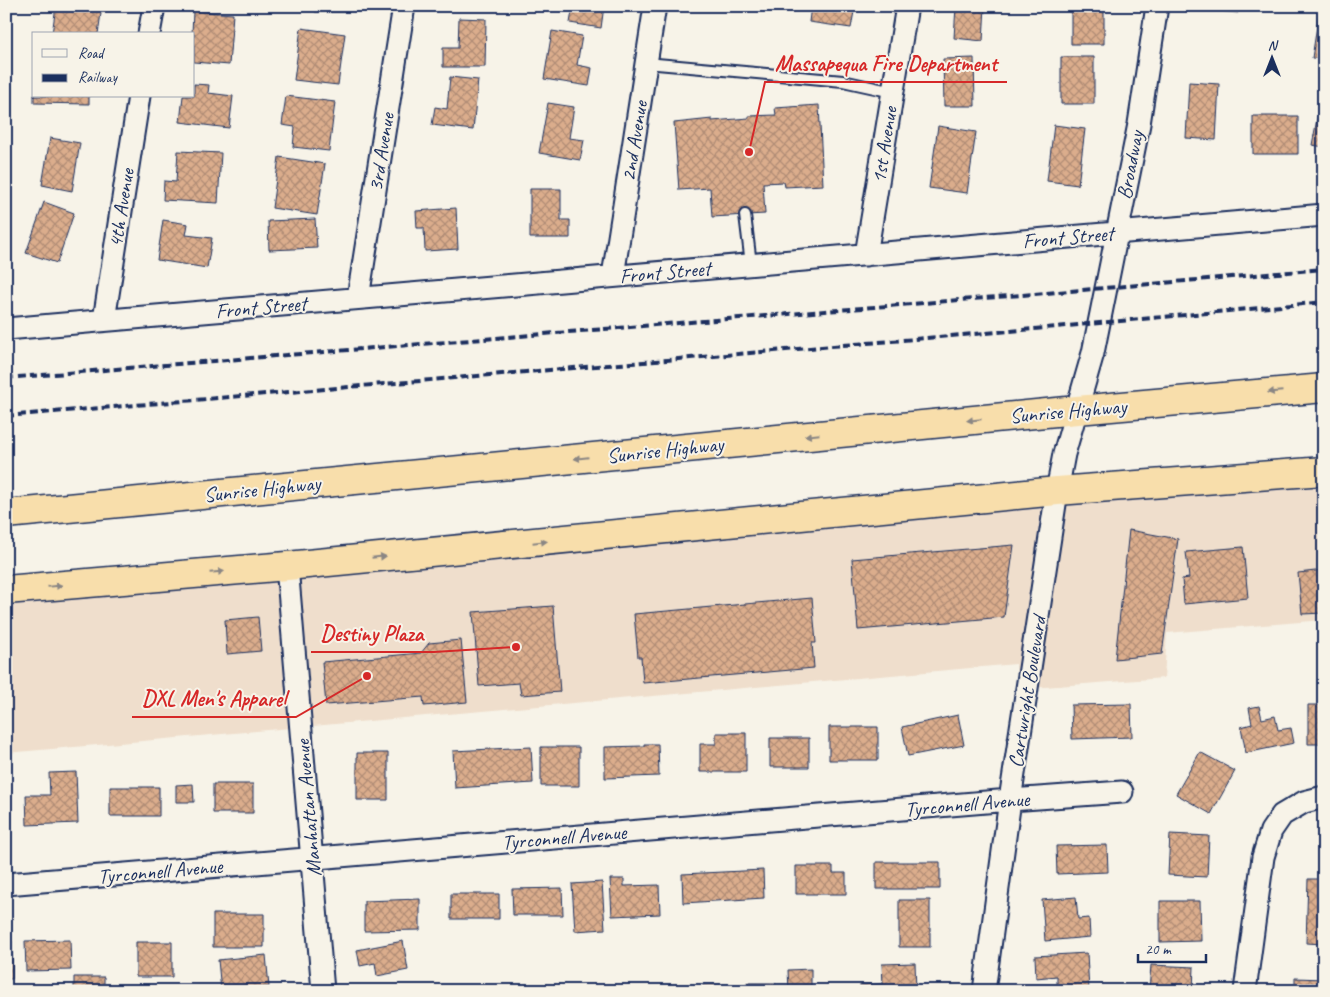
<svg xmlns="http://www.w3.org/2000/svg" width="1330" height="997" viewBox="0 0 1330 997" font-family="Caveat,sans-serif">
	<defs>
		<pattern id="building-cross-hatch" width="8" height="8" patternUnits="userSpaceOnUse" patternTransform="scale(1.25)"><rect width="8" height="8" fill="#dbad8c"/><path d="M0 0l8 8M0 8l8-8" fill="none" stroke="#b18d76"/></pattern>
	</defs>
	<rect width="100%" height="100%" fill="#f7f3e8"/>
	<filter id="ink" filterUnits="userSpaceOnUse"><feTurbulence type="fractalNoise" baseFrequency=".02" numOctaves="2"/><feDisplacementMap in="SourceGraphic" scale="10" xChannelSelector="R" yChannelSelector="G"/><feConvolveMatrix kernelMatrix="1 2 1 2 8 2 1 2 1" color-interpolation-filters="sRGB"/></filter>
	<g filter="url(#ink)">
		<path fill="#efdecc" d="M1324,482V620L1167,633L1164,678L1018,689L1016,664L6,753V588Z"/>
		<path fill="url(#building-cross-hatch)" stroke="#1b2f5e" d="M56,6H102L98,34H52Z
			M315,6H344V12H315Z
			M470,6H495V10Z
			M573,6H604L601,28L570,23Z
			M811,6H855L851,28L809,22Z
			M956,6H985L983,41L954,38Z
			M1071,6H1104V44H1071Z
			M1207,6H1238V13L1207,10Z
			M1320,6H1324V59L1312,58Z
			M193,11L233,14L229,65L194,62V34H192Z
			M459,18L486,19L485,67H443V48H458Z
			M301,28L345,34L338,85L294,80Z
			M552,31L582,36L577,65L592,68L589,86L544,79Z
			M1061,57H1094V104H1061Z
			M974,58L975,106H944L943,59Z
			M450,77L478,80L473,130L432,125L435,107L447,109Z
			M1189,82L1219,84L1216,140L1186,138Z
			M194,84L209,85L208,93L233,96L229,128L180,122L183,96H194Z
			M1323,88H1324V147L1312,145Z
			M34,95V96H89V104L34,103Z
			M286,96L335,102L329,151L293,147L295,127L282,125Z
			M548,103L574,107L569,138L584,140L580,160L539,153Z
			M819,105L823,185L785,187L784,182L763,183L765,214L712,217L710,188L679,190L674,123L712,119V121L749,118V116L776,115L775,108Z
			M1253,116H1298V154H1253Z
			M1054,125L1085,129L1078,185L1047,181Z
			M938,126L976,132L967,193L929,188Z
			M50,138L80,143L72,191L42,185Z
			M178,151L221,153L218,203L163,200L164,181L176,182Z
			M279,157L325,164L317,215L272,208Z
			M530,189H561V220H570V238H530Z
			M44,202L74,213L57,263L26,253Z
			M456,208L458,249L425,251L424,228H417L416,211Z
			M315,219L317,248L269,250L268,221Z
			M163,220L188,224L186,235L212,238L207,268L157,260Z
			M1129,530L1178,539L1162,654L1115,659Z
			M1014,545L1004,617L858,630L852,559Z
			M1243,547L1248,598L1184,604L1182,579L1189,578L1186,552Z
			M1324,570V613L1302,614L1298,573Z
			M812,598L816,643H812L814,668L643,683L641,657H638L634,614Z
			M553,606L560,692L521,695L519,683L479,686L473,612Z
			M258,617L261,651L227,654L225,620Z
			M461,640L467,702L424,706L423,697L326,705L322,662L421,653L429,643Z
			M1131,704L1132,737L1072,739L1071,705Z
			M1308,705H1324V744H1308Z
			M1259,706L1262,719L1275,716L1278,730L1291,728L1294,743L1246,753L1241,727L1252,724L1249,708Z
			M958,715L964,745L908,756L902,727Z
			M829,727H878V760H829Z
			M716,733H746V772H700V744H716Z
			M770,738H809V767H770Z
			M644,744H658L659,776L605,778V747L644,746Z
			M531,747L533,783L455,788L453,751Z
			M541,747H579V786H541Z
			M1200,752L1235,771L1211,814L1176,794Z
			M357,753H388V800H357Z
			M76,772L78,823L27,825L26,795H50L49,773Z
			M193,784L194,802H176V785Z
			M213,784H253V813H213Z
			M110,787H159V816H110Z
			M1170,834L1209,836L1207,877L1168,875Z
			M1107,845L1108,872L1057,874L1056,846Z
			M876,862H940V889H876Z
			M796,866H833V873H846V894H796Z
			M763,870L764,898L683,903L682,874Z
			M610,879H624V886L659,885L660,914L612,916Z
			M1308,879H1324V944L1306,943Z
			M602,882L605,929L575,931L572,884Z
			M562,888L563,915H513L512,889Z
			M451,894H499V919H451Z
			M1076,897L1078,919L1089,918L1090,937L1045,941L1042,900Z
			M420,899V930L364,931V901Z
			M899,900H930V947H899Z
			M1160,901H1200L1201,941L1160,942Z
			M213,914H264V947H213Z
			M70,940L71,970L26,971L25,941Z
			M6,941H12V979H6Z
			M403,941L408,970L377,976L375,963L360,966L357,950Z
			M136,942H172V977H136Z
			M1087,953L1089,991H1057V976L1036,978L1035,956Z
			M266,955L269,987L221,991L218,960Z
			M915,963L916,991H860V985L883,984L882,964Z
			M1151,965L1194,967L1193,991H1149Z
			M811,969V989L836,988V991H789L788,970Z
			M74,977H104V991H74Z
			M1295,978L1324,979V991H1295Z
			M746,983H775V991H746Z
			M703,985H732V991H703Z
			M662,986H691V991H662Z"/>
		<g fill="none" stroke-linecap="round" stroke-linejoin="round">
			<g stroke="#1b2f5e" stroke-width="14">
				<path id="lane" d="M646,63L843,81L893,92
					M745,215L751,264"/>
			</g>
			<g stroke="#1b2f5e" stroke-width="25">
				<path id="street" d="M149,34L154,6
					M866,255L907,6
					M613,276L655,6
					M358,298L404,6
					M104,320L139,96
					M6,329L1324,215
					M287,566L323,991
					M6,884L1010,800L1122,792
					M984,991L1010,800L1057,491L1064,454L1093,353L1139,124L1157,6
					M1245,991L1263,857L1271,831L1282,815L1304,802L1324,797"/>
			</g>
			<g stroke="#1b2f5e" stroke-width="31">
				<path id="highway" d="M6,514L1077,410L1324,388
					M6,590L287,566L1057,491L1324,471"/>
			</g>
			<use href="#lane" stroke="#f7f3e8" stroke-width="10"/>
			<use href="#street" stroke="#f7f3e8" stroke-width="21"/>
			<use href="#highway" stroke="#f8deab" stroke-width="28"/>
			<path stroke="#1b2f5e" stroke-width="4" stroke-dasharray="8 4" stroke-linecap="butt" d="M6,378L1058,292L1324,269
				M6,416L1045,328L1324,302"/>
		</g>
		<defs><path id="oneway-solid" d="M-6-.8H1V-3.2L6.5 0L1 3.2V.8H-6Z" transform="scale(1.25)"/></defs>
		<g fill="#8a8684">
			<use href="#oneway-solid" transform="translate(1275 392) rotate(175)"/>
			<use href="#oneway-solid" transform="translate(974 420) rotate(174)"/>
			<use href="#oneway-solid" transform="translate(812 435) rotate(174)"/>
			<use href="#oneway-solid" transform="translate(581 458) rotate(174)"/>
			<use href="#oneway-solid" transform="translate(540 542) rotate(-6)"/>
			<use href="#oneway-solid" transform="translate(379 557) rotate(-6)"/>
			<use href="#oneway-solid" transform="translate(217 572) rotate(-5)"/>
			<use href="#oneway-solid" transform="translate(55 586) rotate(-5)"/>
		</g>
	</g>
	<g text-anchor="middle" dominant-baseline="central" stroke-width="4" stroke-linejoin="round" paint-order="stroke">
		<g font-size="21" fill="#1b2f5e" stroke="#f7f3e8">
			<text transform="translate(634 141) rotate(-81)">2nd Avenue</text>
			<text transform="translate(884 145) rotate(-81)">1st Avenue</text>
			<text transform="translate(381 152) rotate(-81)">3rd Avenue</text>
			<text transform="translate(1130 165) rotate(-79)">Broadway</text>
			<text transform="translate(121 208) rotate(-81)">4th Avenue</text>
			<text transform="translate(1068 237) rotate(-5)">Front Street</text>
			<text transform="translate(665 272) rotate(-5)">Front Street</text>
			<text transform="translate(261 307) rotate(-5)">Front Street</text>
			<text transform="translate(1068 411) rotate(-5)">Sunrise Highway</text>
			<text transform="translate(665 450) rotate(-6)">Sunrise Highway</text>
			<text transform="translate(262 489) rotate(-6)">Sunrise Highway</text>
			<text transform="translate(1027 692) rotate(-81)">Cartwright Boulevard</text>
			<text transform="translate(967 804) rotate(-5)">Tyrconnell Avenue</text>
			<text transform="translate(308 808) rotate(-95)">Manhattan Avenue</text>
			<text transform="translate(564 837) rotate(-5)">Tyrconnell Avenue</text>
			<text transform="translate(160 871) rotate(-5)">Tyrconnell Avenue</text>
		</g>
	</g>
	<path fill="none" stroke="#d62828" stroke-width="2" d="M749 152L765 82H1007M516 647L434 652H311M367 676L296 717H132"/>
	<g fill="#d62828" stroke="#f7f3e8" stroke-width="2">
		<circle cx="749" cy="152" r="5"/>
		<circle cx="516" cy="647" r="5"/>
		<circle cx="367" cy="676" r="5"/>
	</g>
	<g font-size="22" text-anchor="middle" font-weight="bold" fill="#d62828" stroke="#f7f3e8" stroke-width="4" stroke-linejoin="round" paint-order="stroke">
		<text x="886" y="71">Massapequa Fire Department</text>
		<text x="372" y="641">Destiny Plaza</text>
		<text x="214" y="706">DXL Men's Apparel</text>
	</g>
	<rect width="1330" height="997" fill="none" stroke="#f7f3e8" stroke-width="25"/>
	<rect x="12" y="12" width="1305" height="972" fill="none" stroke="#1b2f5e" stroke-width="2" filter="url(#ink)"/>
	<rect x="32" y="32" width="162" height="65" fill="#f7f3e8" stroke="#9fa5b1"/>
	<rect x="42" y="49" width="25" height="8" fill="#f7f3e8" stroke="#9fa5b1"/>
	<text x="78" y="58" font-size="15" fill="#1b2f5e">Road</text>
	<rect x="42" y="74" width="25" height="8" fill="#1b2f5e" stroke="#9fa5b1"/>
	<text x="78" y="82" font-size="15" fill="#1b2f5e">Railway</text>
	<g transform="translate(1272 58)" stroke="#f7f3e8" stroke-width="4" paint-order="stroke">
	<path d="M0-4L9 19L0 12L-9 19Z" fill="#1b2f5e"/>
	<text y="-8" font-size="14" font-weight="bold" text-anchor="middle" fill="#1b2f5e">N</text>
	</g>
	<path d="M1138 954v8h68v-8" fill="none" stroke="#1b2f5e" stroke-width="2.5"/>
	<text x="1145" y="954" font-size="15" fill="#1b2f5e" stroke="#f7f3e8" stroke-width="4" paint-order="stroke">20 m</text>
</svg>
